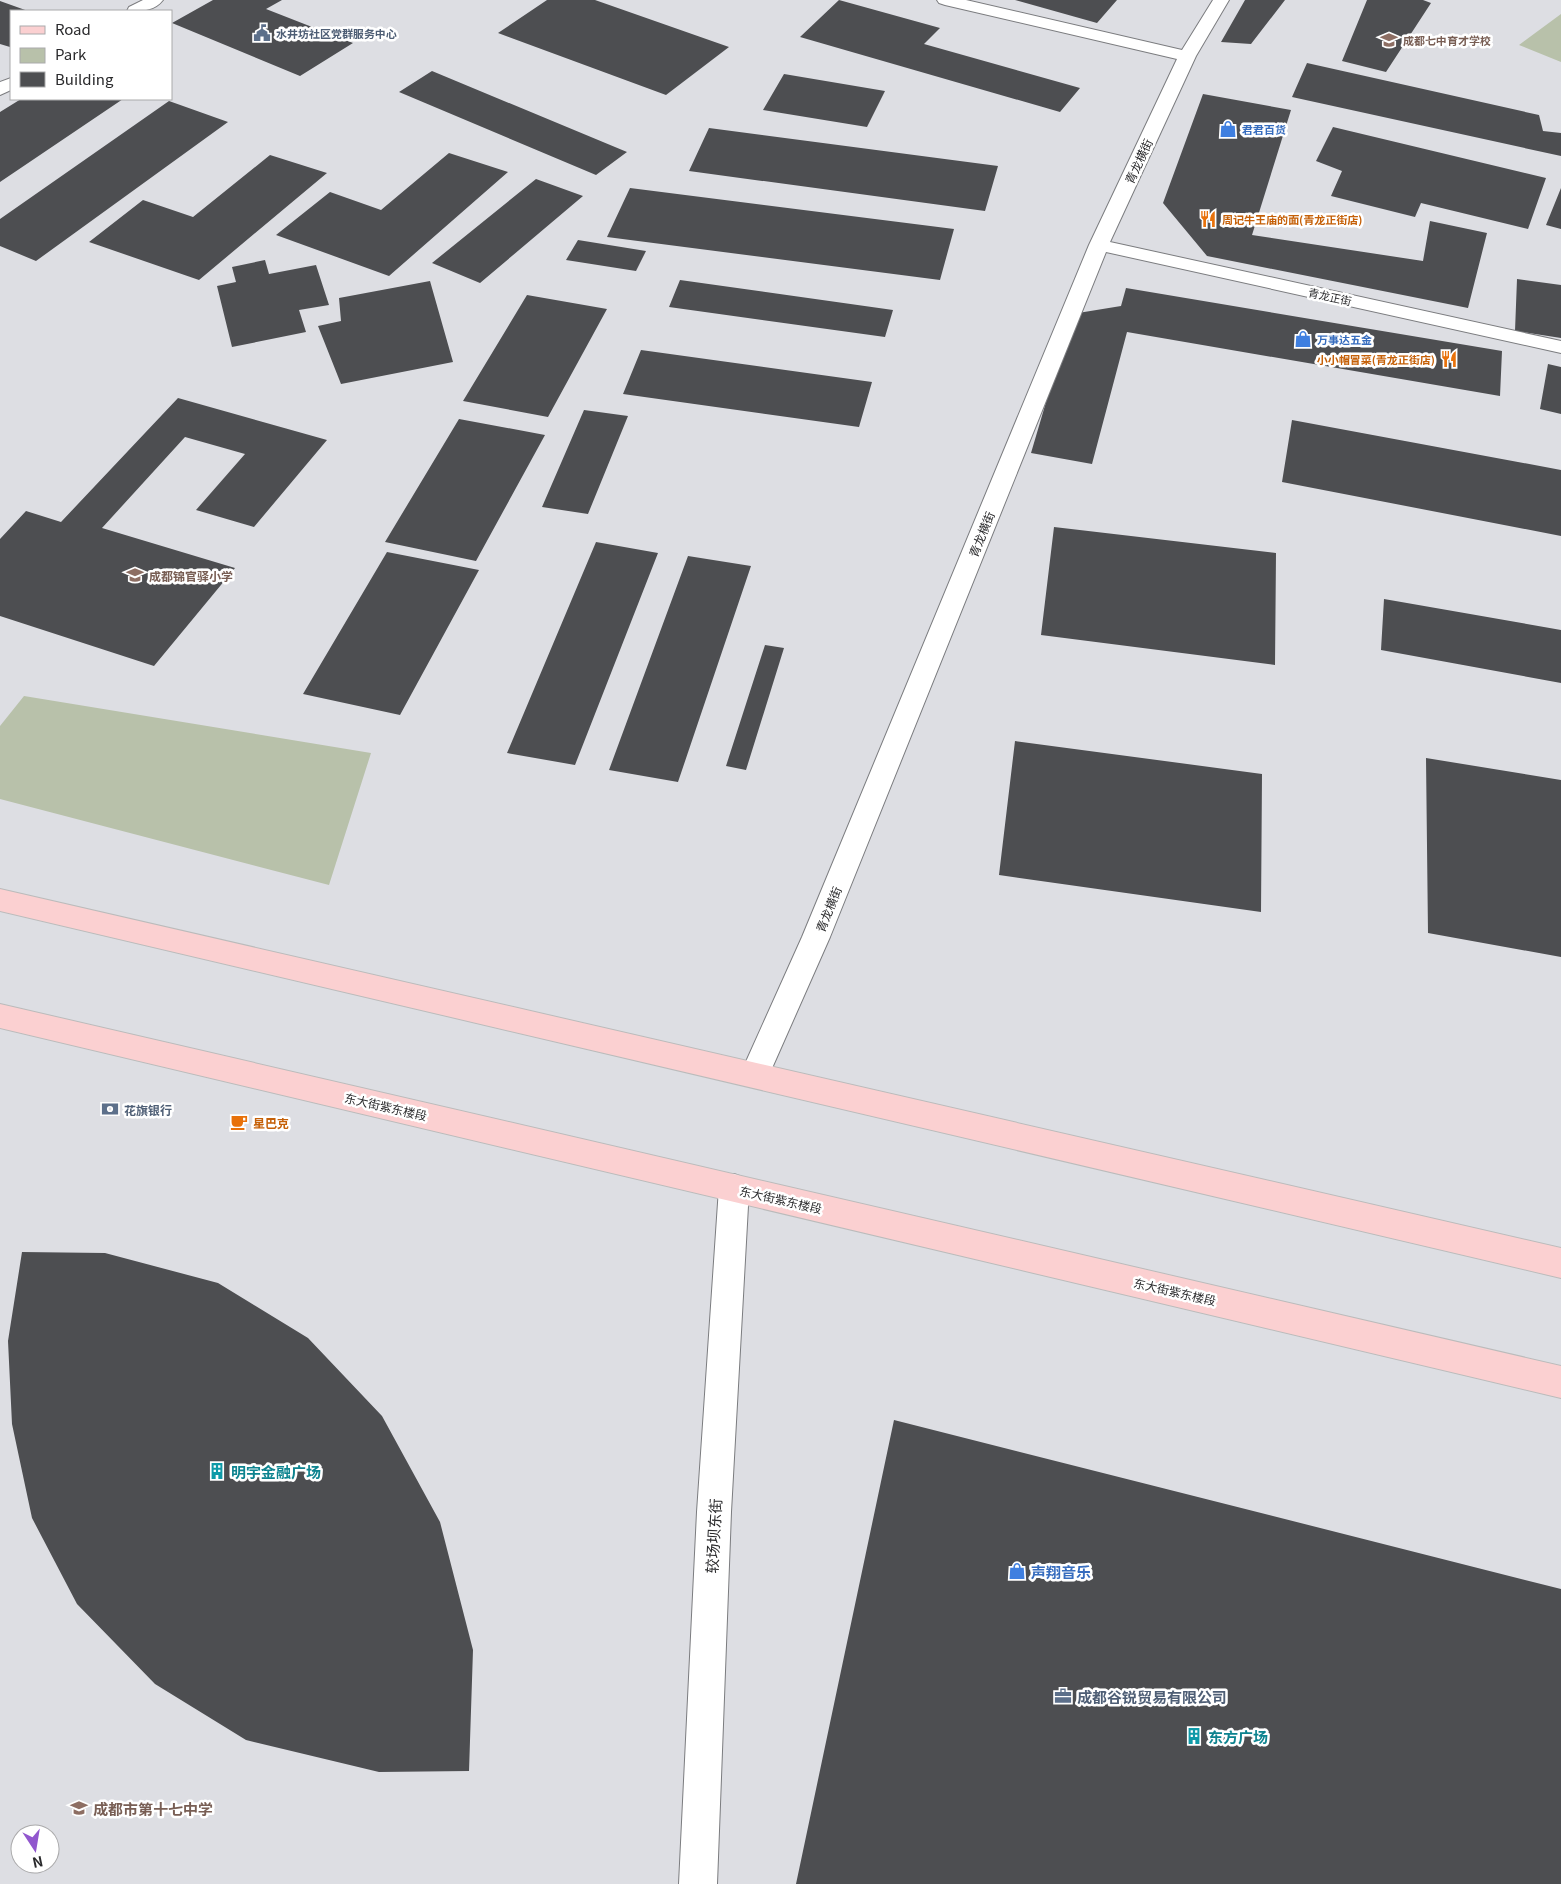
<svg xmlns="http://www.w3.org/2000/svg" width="1561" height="1884" viewBox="0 0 1561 1884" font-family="Georgia,'Noto Sans SC',serif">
	<rect width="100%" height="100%" fill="#dddee3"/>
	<path fill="#b8c1aa" d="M1561,14V62L1519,45Z
		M24,696L371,753L329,885L0,799V726Z"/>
	<path fill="#4d4e51" d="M213,0H282L266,9L353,43L300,76L172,23Z
		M547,0H595L729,47L666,95L498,33Z
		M839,0L940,28L924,44L1080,88L1060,112L800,37Z
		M1015,0H1117L1097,23Z
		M1245,0H1285L1251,44L1221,42Z
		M1367,0H1423L1431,3L1386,72L1342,61Z
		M0,1L28,11H11L10,47L0,44Z
		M1307,63L1539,115L1543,131L1561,133V156L1292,97Z
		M432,71L627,152L596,175L399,92Z
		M784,74L885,91L867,127L763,110Z
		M1203,94L1291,110L1252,235L1423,261L1430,221L1487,233L1468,308L1207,256L1163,203Z
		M21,99H123L0,182V112Z
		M169,101L228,122L36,261L0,246V219Z
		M1333,127L1546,178L1528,229L1421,203L1415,217L1331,196L1342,171L1316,161Z
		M709,128L998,166L985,211L689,171Z
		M449,153L508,172L389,276L276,235L330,192L381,210Z
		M270,155L327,173L199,280L89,242L143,200L193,217Z
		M536,179L583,196L480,283L432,263Z
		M630,188L954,229L940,280L607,237Z
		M1561,188V229L1546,225Z
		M578,240L646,251L636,271L566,260Z
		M265,260L269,274L316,265L329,305L299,310L306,332L232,347L217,286L236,282L232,267Z
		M1517,279L1561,285V338L1515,331Z
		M680,280L893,310L885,337L669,307Z
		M430,281L453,362L341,384L318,326L341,321L339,298Z
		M1126,288L1502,351L1500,396L1127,332L1092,464L1031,453L1072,314L1121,306Z
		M527,295L607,309L548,417L463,401Z
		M641,350L872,382L859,427L623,394Z
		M1548,364L1561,367V414L1540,409Z
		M178,398L327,440L254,527L196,510L245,454L185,437L102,528L235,568L154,666L0,616V539L26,511L61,522Z
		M584,410L628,416L588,514L542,507Z
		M459,419L545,435L476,561L385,542Z
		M1292,420L1561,470V536L1282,482Z
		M1054,527L1276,553L1275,665L1041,635Z
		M596,542L658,553L575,765L507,753Z
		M387,552L479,570L400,715L303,694Z
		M688,556L751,566L678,782L609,770Z
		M1384,599L1561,630V683L1381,650Z
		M765,645L784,648L746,770L726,766Z
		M1015,741L1262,774L1261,912L999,875Z
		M1426,758L1561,780V957L1428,933Z
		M22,1252L105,1253L218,1283L308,1338L382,1416L440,1522L473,1650L469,1771L379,1772L246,1740L155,1684L77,1604L32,1518L12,1424L8,1341Z
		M894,1420L1561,1589V1884H796Z"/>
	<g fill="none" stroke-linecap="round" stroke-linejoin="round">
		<g stroke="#7b7c7f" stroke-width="2">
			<path id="street" d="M143,0H163C154,12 140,11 127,11L129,7Z
				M937,0H966L1182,50L1213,0H1229L1196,56L1110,242L1561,341V353L1106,252L830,937L765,1084L755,1088L745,1084L740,1075L802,937L1089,245L1177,59L945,5L939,3Z
				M11,78V90L0,95V82Z
				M734,1174L745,1178L749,1188L731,1512L717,1884H679L697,1512L719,1188L723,1178Z"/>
		</g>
		<g stroke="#bbb" stroke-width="2">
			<path id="primary" d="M0,889L1561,1248V1278L0,911Z
				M0,1004L1561,1366V1398L0,1028Z"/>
		</g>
		<use href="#street" fill="#fff" fill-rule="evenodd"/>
		<use href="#primary" fill="#fbd0d1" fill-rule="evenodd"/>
	</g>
	<defs>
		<g id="civic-bare" transform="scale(1.35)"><path d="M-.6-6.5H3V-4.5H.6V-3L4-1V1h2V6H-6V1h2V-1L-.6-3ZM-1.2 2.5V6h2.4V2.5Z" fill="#5c6f8a" stroke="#fff" stroke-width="2.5" paint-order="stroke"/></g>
		<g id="school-bare" transform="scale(1.35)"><path d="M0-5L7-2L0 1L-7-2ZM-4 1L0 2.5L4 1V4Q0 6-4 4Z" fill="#8d6e63" stroke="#fff" stroke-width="2.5" paint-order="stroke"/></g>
		<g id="shop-bare" transform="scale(1.35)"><path d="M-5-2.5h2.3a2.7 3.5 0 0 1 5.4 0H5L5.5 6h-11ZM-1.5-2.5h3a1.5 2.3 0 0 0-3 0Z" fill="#3f7fe0" stroke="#fff" stroke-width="2.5" paint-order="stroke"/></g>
		<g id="restaurant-bare" transform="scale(1.35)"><path d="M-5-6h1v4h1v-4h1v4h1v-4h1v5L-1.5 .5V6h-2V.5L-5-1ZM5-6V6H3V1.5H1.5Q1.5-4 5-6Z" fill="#e8710a" stroke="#fff" stroke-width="2.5" paint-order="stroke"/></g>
		<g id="bank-bare" transform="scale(1.35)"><path d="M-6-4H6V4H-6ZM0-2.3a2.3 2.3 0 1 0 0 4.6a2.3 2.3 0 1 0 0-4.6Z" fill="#5c6f8a" stroke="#fff" stroke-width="2.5" paint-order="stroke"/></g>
		<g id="cafe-bare" transform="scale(1.35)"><path d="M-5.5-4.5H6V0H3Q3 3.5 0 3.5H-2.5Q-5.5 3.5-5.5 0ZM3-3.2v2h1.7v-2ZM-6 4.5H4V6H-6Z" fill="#e8710a" stroke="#fff" stroke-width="2.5" paint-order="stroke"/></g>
		<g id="building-bare" transform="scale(1.35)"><path d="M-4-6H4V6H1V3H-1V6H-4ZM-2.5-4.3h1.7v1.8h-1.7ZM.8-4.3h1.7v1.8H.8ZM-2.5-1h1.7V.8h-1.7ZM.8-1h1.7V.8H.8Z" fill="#0f9aa8" stroke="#fff" stroke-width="2.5" paint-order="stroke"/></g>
		<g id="office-bare" transform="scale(1.35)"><path d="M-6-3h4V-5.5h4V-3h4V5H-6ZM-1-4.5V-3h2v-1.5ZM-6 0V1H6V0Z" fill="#5c6f8a" stroke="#fff" stroke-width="2.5" paint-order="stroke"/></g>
	</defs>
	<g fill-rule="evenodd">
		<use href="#civic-bare" x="262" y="33"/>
		<use href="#school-bare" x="1389" y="40"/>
		<use href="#shop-bare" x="1228" y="129"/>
		<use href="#restaurant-bare" x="1208" y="219"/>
		<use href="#shop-bare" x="1303" y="339"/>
		<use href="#restaurant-bare" x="1449" y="359"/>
		<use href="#school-bare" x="135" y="575"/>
		<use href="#bank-bare" x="110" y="1109"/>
		<use href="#cafe-bare" x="239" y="1122"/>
		<use href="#building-bare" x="217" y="1471"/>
		<use href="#shop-bare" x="1017" y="1571"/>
		<use href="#office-bare" x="1063" y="1696"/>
		<use href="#building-bare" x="1194" y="1736"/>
		<use href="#school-bare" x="79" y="1808"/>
	</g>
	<g text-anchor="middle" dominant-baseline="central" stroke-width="5" stroke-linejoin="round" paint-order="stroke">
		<g font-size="11" font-weight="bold" fill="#4e5e75" stroke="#fff" text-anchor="start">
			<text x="276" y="33">水井坊社区党群服务中心</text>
		</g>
		<g font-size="11" font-weight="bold" fill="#785e54" stroke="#fff" text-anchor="start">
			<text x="1403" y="40">成都七中育才学校</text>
		</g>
		<g font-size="11" font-weight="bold" fill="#366cbe" stroke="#fff" text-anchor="start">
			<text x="1242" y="129">君君百货</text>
			<text x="1317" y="339">万事达五金</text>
		</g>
		<g font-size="11" font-weight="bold" fill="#c56008" stroke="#fff" text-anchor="start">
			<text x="1222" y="219">周记牛王庙的面(青龙正街店)</text>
			<text x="1435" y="359" text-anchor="end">小小帽冒菜(青龙正街店)</text>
		</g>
		<g font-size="11" fill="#2a2a2c" stroke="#fff">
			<text transform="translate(1330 296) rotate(12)">青龙正街</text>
		</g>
		<g font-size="12" fill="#2a2a2c" stroke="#fff">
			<text transform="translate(1138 161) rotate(-65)">青龙横街</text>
			<text transform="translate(981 534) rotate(-68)">青龙横街</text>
			<text transform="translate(828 909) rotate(-68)">青龙横街</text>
			<text transform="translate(386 1106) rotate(13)">东大街紫东楼段</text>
			<text transform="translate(781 1199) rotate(13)">东大街紫东楼段</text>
			<text transform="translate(1175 1291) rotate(13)">东大街紫东楼段</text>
		</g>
		<g font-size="12" font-weight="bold" fill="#785e54" stroke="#fff" text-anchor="start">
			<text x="149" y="575">成都锦官驿小学</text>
		</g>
		<g font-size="12" font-weight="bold" fill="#4e5e75" stroke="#fff" text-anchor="start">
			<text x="124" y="1109">花旗银行</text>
		</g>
		<g font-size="12" font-weight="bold" fill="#c56008" stroke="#fff" text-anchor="start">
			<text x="253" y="1122">星巴克</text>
		</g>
		<g font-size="15" font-weight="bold" fill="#0d838f" stroke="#fff" text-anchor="start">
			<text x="231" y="1471">明宇金融广场</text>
			<text x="1208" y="1736">东方广场</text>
		</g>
		<g font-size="15" fill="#2a2a2c" stroke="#fff">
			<text transform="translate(713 1536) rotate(-87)">较场坝东街</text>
		</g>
		<g font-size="15" font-weight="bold" fill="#366cbe" stroke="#fff" text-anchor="start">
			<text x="1031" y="1571">声翔音乐</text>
		</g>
		<g font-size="15" font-weight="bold" fill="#4e5e75" stroke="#fff" text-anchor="start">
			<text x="1077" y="1696">成都谷锐贸易有限公司</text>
		</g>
		<g font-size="15" font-weight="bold" fill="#785e54" stroke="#fff" text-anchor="start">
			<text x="93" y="1808">成都市第十七中学</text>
		</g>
	</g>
	<rect x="10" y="10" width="162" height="90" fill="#ffffff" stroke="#aaaaab"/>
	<rect x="20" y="26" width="25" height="8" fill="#fbd0d1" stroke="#aaaaab"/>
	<text x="55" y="35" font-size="15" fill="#2a2a2c">Road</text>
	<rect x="20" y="48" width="25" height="15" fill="#b8c1aa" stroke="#aaaaab"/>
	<text x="55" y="60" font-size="15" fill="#2a2a2c">Park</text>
	<rect x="20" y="72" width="25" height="15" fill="#4d4e51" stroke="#aaaaab"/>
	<text x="55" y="85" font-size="15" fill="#2a2a2c">Building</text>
	<g transform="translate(35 1849) rotate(168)"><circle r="24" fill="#ffffff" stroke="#aaaaab"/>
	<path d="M0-4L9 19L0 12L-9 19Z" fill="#9157ce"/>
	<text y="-8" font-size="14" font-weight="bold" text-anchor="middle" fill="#2a2a2c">N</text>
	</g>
</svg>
